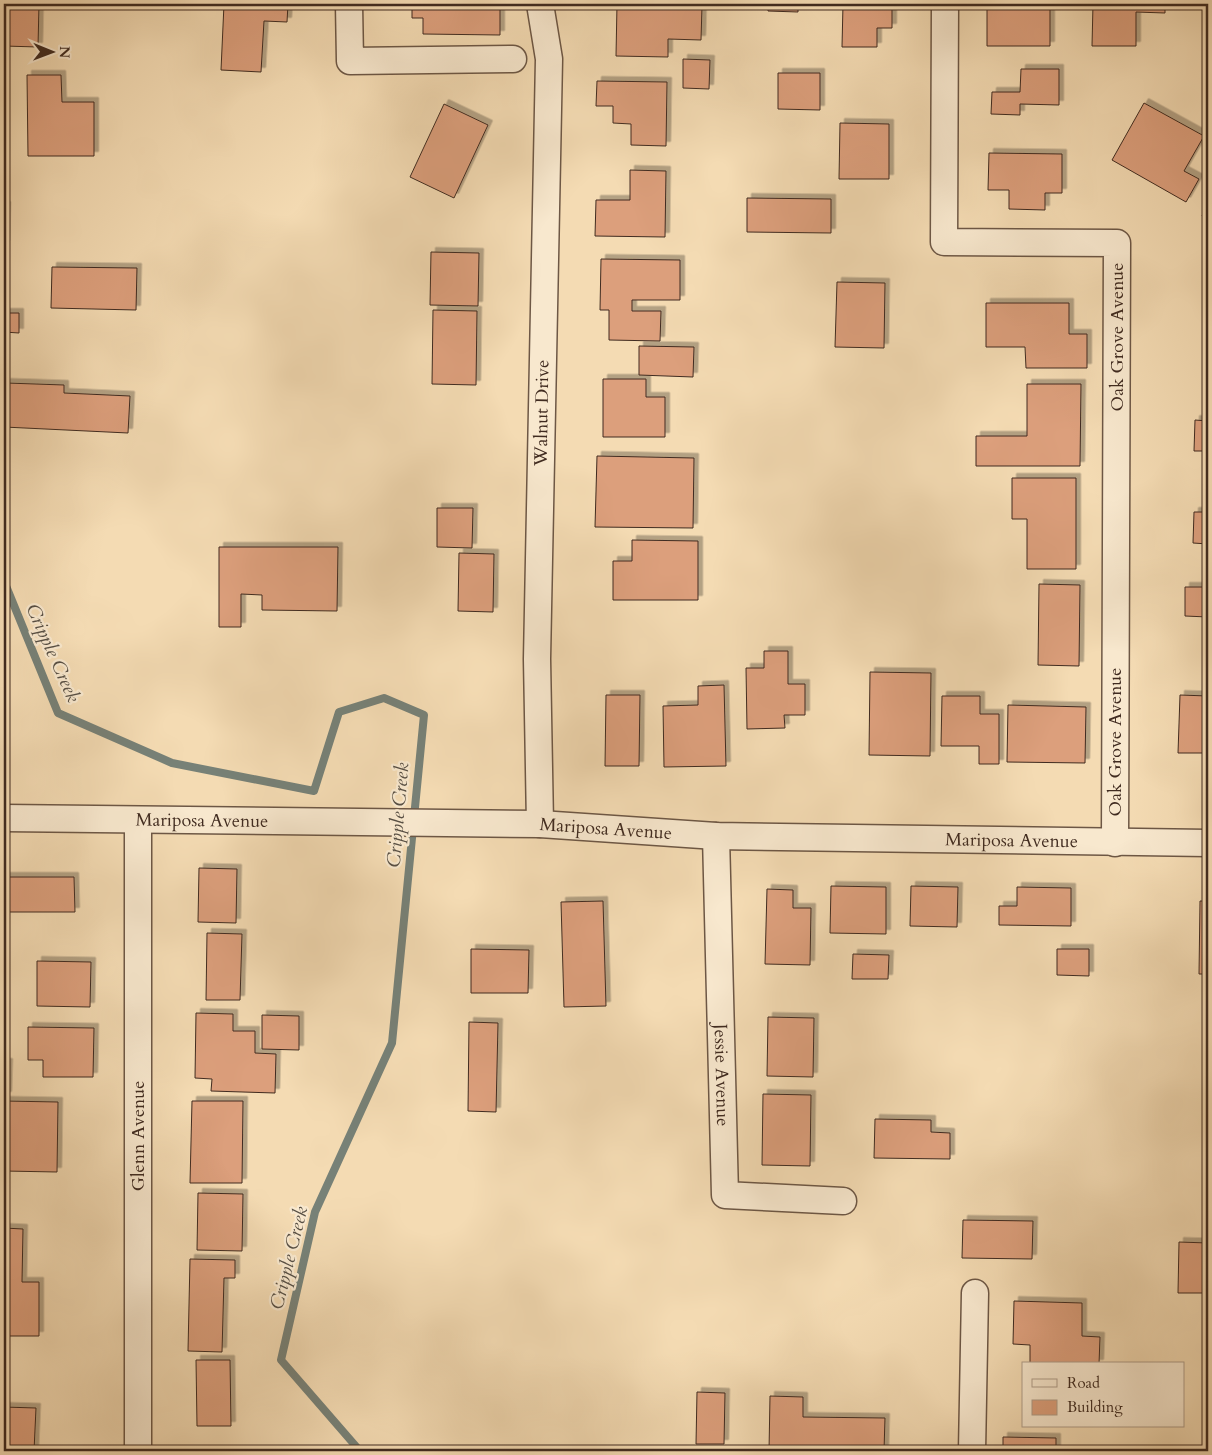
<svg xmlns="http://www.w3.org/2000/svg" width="1212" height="1455" viewBox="0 0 1212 1455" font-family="Cardo,serif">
	<defs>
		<filter id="shadow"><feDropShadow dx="4.5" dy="-4.5" stdDeviation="0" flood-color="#0004"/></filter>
	</defs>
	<rect width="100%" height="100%" fill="#f4dbb3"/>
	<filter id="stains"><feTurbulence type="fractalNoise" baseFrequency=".004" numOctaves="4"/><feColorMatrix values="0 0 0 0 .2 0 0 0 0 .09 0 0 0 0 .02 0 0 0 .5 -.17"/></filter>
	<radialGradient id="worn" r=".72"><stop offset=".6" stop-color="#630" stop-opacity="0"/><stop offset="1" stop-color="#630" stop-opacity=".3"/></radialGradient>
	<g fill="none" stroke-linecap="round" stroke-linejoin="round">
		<path stroke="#778177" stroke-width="8" d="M4,581L58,713L172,763L314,791L339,712L384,698L424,715L392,1043L315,1212L281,1360L360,1451"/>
	</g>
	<path fill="#dc9f7b" stroke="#402b20" filter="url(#shadow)" d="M4,4H39L38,47L4,46Z
		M224,4H288L287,22L264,21L261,72L221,70Z
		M412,4H500V35L423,34V18H412Z
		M617,4L702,6L701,40L668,39V57L616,56Z
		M768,4H798V12L768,11Z
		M843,4H892V28H877V47H842Z
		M987,4H1029V9H1050V46H987Z
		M1093,4H1165V13L1136,12V46H1092Z
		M683,59L710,60L709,89L683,88Z
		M1021,69H1059V105L1020,104V115L991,114L992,92H1020Z
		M778,73H820V110L778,109Z
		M27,75H61L62,102H94V156H28Z
		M597,81L667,82L666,146L631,145V124L613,123V106H596Z
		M1144,103L1204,136L1184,171L1199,179L1186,202L1112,160Z
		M444,104L488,125L454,198L410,177Z
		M840,123L889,124V179H839Z
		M989,153L1062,154V193H1045V210L1009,209V190H988Z
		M630,170L666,171L665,237L595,236L596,200H630Z
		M747,198L831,199V233L747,232Z
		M4,206H6L5,245H4Z
		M1208,212V229L1202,215Z
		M431,252L479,253L478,306L430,305Z
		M601,259L680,260V300H632V311H661L660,341L609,340V310H600Z
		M52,267L137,268L136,310L51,308Z
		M837,282L885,283L884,348L835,347Z
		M986,303H1069V334H1087V368H1026L1025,347H986Z
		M433,310L477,311L476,385L432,384Z
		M4,313H19V333L4,332Z
		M1203,343H1208V378H1203Z
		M639,346L694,347L693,377L639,375Z
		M603,379H646V397H665V437H603Z
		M6,383L64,385V393L130,396L128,433L4,427Z
		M1027,384H1081L1080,466H976V436H1027Z
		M1195,420L1208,421V451H1194Z
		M597,456L694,458L693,528L595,527Z
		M1012,478H1076V569H1027V519H1012Z
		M437,508H473L472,548L437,547Z
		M1194,512H1208V544L1193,543Z
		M632,540L698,541V600H613V561H632Z
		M219,547H338L337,611L262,610V595L241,594V627H219Z
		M1205,552H1208V617L1185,616V587H1204Z
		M459,553L494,554L493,612L458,611Z
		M1039,584L1080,585L1079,666L1038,665Z
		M764,651H788V684H805V715H784L785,728L747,729L746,668H764Z
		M870,672L931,673L930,756L869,755Z
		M724,685L726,766L664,767L663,706L698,705V686Z
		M606,695H640L639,766H605Z
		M1180,695L1208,696V753H1178Z
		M942,696H980V714H999V764H979V746H941Z
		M1008,705L1086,707L1085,763L1007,762Z
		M199,868L237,869L236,923L198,922Z
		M4,877H74L75,912H4Z
		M831,886L886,887V934L830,933Z
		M911,886L958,887L957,927L910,926Z
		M1017,887L1071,888V926L999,925V906H1017Z
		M767,889L793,890V908H811L810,965L765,964Z
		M603,901L606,1006L564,1007L561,902Z
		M1200,901H1208V974H1199Z
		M207,933L242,934L240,1000H206Z
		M471,949L529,950L528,993H471Z
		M1057,949H1089V976L1057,975Z
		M853,954L889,955L888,979H852Z
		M37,961L91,962L90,1007L37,1006Z
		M196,1013L233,1014V1031H255V1053L276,1054L275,1093L211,1091L212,1079L195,1078Z
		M262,1015L299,1016V1050L262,1049Z
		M768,1017L814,1018L813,1077L767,1076Z
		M469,1022L498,1023L496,1112L468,1111Z
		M28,1027L94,1028L93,1077H43V1060H28Z
		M4,1063H8L7,1096H4Z
		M763,1094L811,1095L810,1166L762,1165Z
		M4,1101L58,1102L57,1172L4,1171Z
		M192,1101H243L242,1183H190Z
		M875,1119L931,1120V1132L950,1133V1159L874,1158Z
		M198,1193L243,1194L242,1251L197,1250Z
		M963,1220L1033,1221L1032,1259L962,1258Z
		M4,1228L23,1229L22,1282H39V1336H4Z
		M1179,1242L1208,1243V1293H1178Z
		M190,1259L235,1260V1278H224L222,1352L188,1351Z
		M1014,1301L1082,1303V1336L1100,1337L1099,1364H1030V1345L1013,1344Z
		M196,1360H230L231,1426H197Z
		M697,1392L725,1393L724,1444H696Z
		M770,1396L803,1397V1417L885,1418L884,1451H769Z
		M4,1407L36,1408L34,1451H4Z
		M1206,1427L1208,1428V1451H1206Z
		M1003,1437L1056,1438V1451H1003Z"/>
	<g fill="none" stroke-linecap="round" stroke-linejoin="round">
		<g stroke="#6d5745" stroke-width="29">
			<g id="minor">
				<path d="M349,4L350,61L513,59"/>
				<path d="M540,4L549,59L537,659L540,824"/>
				<path d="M945,4L944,242L1117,243L1115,843"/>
				<path id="s1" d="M4,818L540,824L716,836L1208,843"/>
				<path id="s2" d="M716,836L725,1195L843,1201"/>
				<path d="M138,1451V820"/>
				<path d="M972,1451L975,1293"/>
			</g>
		</g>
		<use href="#minor" stroke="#f8e8ce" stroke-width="26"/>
	</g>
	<g text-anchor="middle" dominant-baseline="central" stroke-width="4.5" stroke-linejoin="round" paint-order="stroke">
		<g font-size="18" fill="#402b20" stroke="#f8e8ce">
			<text transform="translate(1117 337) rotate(-90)">Oak Grove Avenue</text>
			<text transform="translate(542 413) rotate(-89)">Walnut Drive</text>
			<text transform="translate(1115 742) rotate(-90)">Oak Grove Avenue</text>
			<text stroke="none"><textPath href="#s1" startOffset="198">Mariposa Avenue</textPath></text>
			<text stroke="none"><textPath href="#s1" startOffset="602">Mariposa Avenue</textPath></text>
			<text stroke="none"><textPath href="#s1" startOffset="1008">Mariposa Avenue</textPath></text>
			<text stroke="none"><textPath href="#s2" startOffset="239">Jessie Avenue</textPath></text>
			<text transform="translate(138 1136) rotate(-90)">Glenn Avenue</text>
		</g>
		<g font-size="19" font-style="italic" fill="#574f44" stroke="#f8e8ce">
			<text transform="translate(53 653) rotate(66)">Cripple Creek</text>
			<text transform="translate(398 815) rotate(-85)">Cripple Creek</text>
			<text transform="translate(289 1258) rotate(-76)">Cripple Creek</text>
		</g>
	</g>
	<rect width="1212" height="1455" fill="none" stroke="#f4dbb3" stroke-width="20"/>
	<rect x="5" y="5" width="1202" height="1445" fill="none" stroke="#402b20" stroke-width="2.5"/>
	<rect x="10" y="10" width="1192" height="1435" fill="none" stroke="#402b20"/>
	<rect x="1022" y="1362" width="162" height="65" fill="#f8e8ce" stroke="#ae9c88"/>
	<rect x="1032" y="1379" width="25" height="8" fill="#f8e8ce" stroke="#ae9c88"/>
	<text x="1067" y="1388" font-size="15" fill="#402b20">Road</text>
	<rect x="1032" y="1400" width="25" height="15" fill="#dc9f7b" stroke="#ae9c88"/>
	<text x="1067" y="1412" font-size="15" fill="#402b20">Building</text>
	<g transform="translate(52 52) rotate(91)" stroke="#f8e8ce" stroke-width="4" paint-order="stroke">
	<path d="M0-4L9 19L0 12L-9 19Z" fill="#402b20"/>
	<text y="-8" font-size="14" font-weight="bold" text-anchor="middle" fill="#402b20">N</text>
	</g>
	<rect width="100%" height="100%" filter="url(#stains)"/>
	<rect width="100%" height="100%" fill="url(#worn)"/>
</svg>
